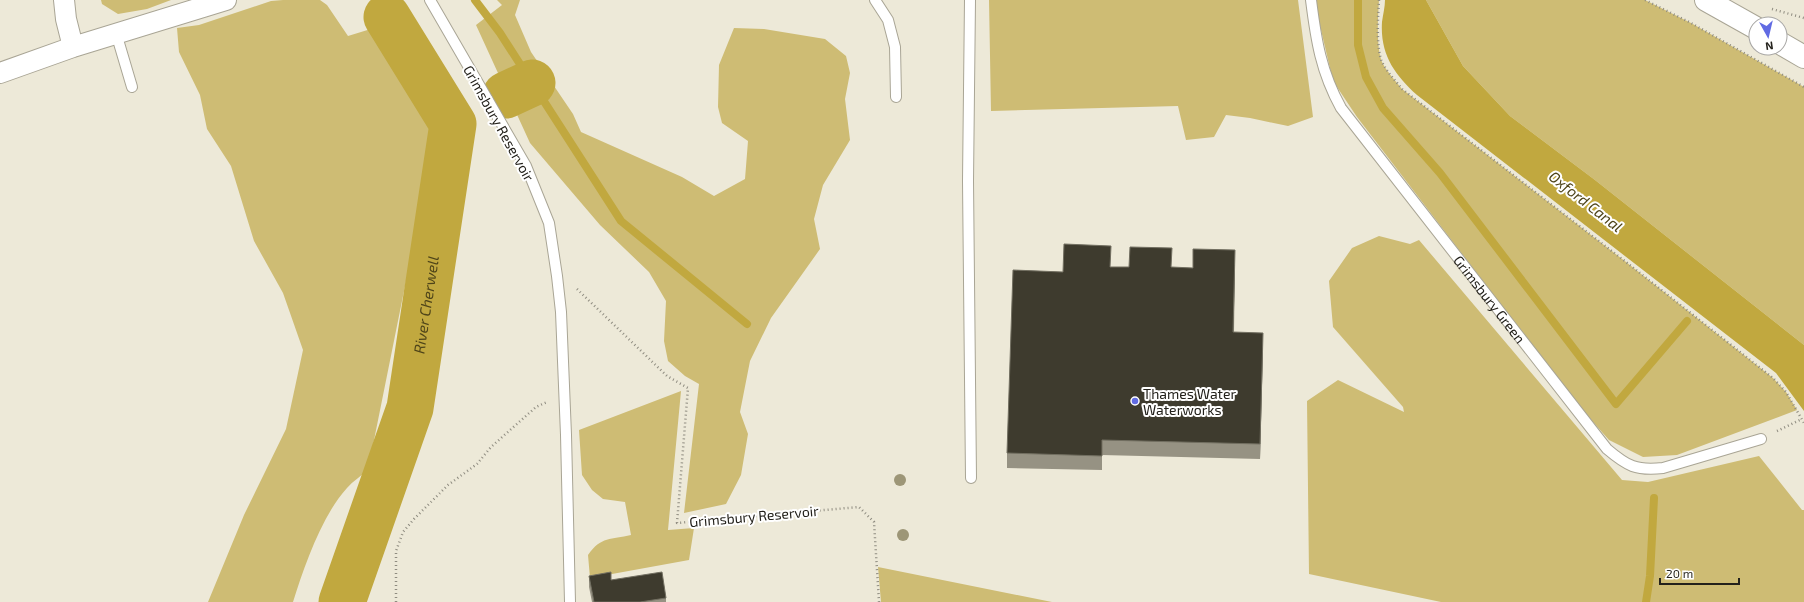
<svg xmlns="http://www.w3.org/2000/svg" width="1804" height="602" viewBox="0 0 1804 602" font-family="'Exo 2',sans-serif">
	<rect width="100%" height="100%" fill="#ede9d8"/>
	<path fill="#cebc74" d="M101,0H171L147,9L118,14L102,4Z
		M283,0H320L327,5L348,36L374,28L438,122L368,470C361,476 353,481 347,488C322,515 304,567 293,602H208L244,515L286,429L303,350L283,293L254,241L231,166L207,129L200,95L179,52L177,28L199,25L271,1Z
		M497,0H520L515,15L531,52L573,114L581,132L682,177L714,196L745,179L748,141L722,123L718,107L719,65L734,28L764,29L825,39L846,56L850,73L845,99L850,140L823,185L814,219L820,249L771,318L750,361L740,412L748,434L741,475L726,504L684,513L699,384L685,376L668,361L664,341L666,301L649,272L600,225L530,143L476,25L502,5Z
		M989,0H1298L1313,117L1288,126L1250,118L1226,115L1214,137L1186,140L1178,106L991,111Z
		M1314,0H1379C1378,16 1376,48 1382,62C1387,72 1395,80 1402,89L1626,262L1773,378L1786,392L1797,410L1677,455L1643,457L1609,440L1578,405L1357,117L1333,81Z
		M1426,0H1645L1691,23L1804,87V345L1595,180L1510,116L1463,66Z
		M1379,236L1410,244L1419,240L1622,480L1648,482L1759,456L1802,510H1804V602H1441L1309,574L1307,401L1338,380L1404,412L1403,407L1333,327L1329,281L1352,248Z
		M681,391L668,530L694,528L689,560L590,578L588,555C601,536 611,540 631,535L625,502L603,499L592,490L582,475L579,430Z
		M878,567L1052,602H881Z"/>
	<path fill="#c1a83f" d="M1385,0H1426L1463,66L1510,116L1595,180L1804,345V411L1776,373L1417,95C1394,74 1380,54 1382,22C1383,14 1385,7 1385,0Z"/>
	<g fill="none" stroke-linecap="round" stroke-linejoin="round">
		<path stroke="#c1a83f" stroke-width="8" d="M475,0L500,33L621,221L747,324
			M1358,0V45L1366,77L1383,108L1440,173L1616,404L1687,321
			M1646,602L1650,576L1654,498"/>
		<g stroke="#c1a83f" stroke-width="47">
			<path d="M506,95L532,83"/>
			<path id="s1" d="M342,602L410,408L453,124L387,17"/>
		</g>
		<g stroke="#a9a595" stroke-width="12">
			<g id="service">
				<path d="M430,0L526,166L549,223L557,276L561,312L566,435L570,602"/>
				<path d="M875,0L888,20L895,47L896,97"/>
				<path d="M970,0L968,181L971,478"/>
				<path id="s2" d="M1311,0C1316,40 1321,72 1341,108L1607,449C1627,466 1636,471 1663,468L1761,439"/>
				<path d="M116,33L132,87"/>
			</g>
		</g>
		<g stroke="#a9a595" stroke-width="22">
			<path id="minor" d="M64,0L66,19L73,47
				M0,73L73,47L226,0"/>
		</g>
		<g stroke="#a9a595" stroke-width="24">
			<path id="trunk" d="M1706,0L1756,28
				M1780,43L1804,57"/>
		</g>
		<path stroke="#8f8c80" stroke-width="2.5" stroke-dasharray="1 3" stroke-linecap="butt" d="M1379,0C1378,16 1376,48 1382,62C1387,72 1395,80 1402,89L1626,262L1773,378L1786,392L1804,423
			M1645,0L1691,23L1804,87
			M1772,9L1804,18
			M577,289L667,376L688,388L677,523L859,507L874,522L879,602
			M1777,431L1802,419
			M396,602V551L403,532L414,519L448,485L477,464L491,447L536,407L547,402"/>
		<use href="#service" stroke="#fff" stroke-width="10"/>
		<use href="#minor" stroke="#fff" stroke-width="20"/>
		<use href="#trunk" stroke="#fff" stroke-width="22"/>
	</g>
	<g fill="#9d9677">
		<circle cx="900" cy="480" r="6"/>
		<circle cx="903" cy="535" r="6"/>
	</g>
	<path fill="#969283" d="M1235,265L1234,332L1263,348L1260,459L1102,455V470L1007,468V453L1063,272L1129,267L1193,268Z
		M589,576L611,580L666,598V602H592L589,587Z"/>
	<path fill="#726f61" d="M1235,250V265L1233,347V332Z
		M1263,333V348L1260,459V444Z"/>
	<path fill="#3e3b2e" stroke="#726f61" d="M1064,244L1111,246L1110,267H1129L1130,247L1172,248L1171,267L1193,268V249L1235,250L1233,332L1263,333L1260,444L1102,440V456L1007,453L1013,270L1063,272Z
		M611,572V580L662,572L666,598L640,602H594L589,576Z"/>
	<circle fill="#616be3" stroke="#fff" stroke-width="1.5" cx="1135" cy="401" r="4"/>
	<g text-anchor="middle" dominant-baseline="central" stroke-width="4" stroke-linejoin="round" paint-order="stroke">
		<g font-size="14" fill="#23211b" stroke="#fff">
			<text transform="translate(499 123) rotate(61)">Grimsbury Reservoir</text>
			<text stroke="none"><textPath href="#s2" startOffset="355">Grimsbury Green</textPath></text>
			<text transform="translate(754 516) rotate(-5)">Grimsbury Reservoir</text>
		</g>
		<g font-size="14" fill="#23211b" stroke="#fff" text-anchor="start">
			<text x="1143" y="393">Thames Water<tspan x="1143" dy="16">Waterworks</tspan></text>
		</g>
		<g font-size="15" font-style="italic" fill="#4e4419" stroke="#fff">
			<text transform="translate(1586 201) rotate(38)">Oxford Canal</text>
			<text stroke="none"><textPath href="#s1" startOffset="310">River Cherwell</textPath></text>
		</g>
	</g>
	<g transform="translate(1768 36) rotate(172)"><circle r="19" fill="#ffffff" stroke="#a7a6a4"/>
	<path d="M0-3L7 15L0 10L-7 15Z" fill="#616be3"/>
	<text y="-6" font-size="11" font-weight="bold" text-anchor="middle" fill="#23211b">N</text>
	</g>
	<path d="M1660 578v6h79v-6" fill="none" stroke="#23211b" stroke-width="2"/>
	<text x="1666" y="578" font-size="12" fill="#23211b" stroke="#ffffff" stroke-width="3" paint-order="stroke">20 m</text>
</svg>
